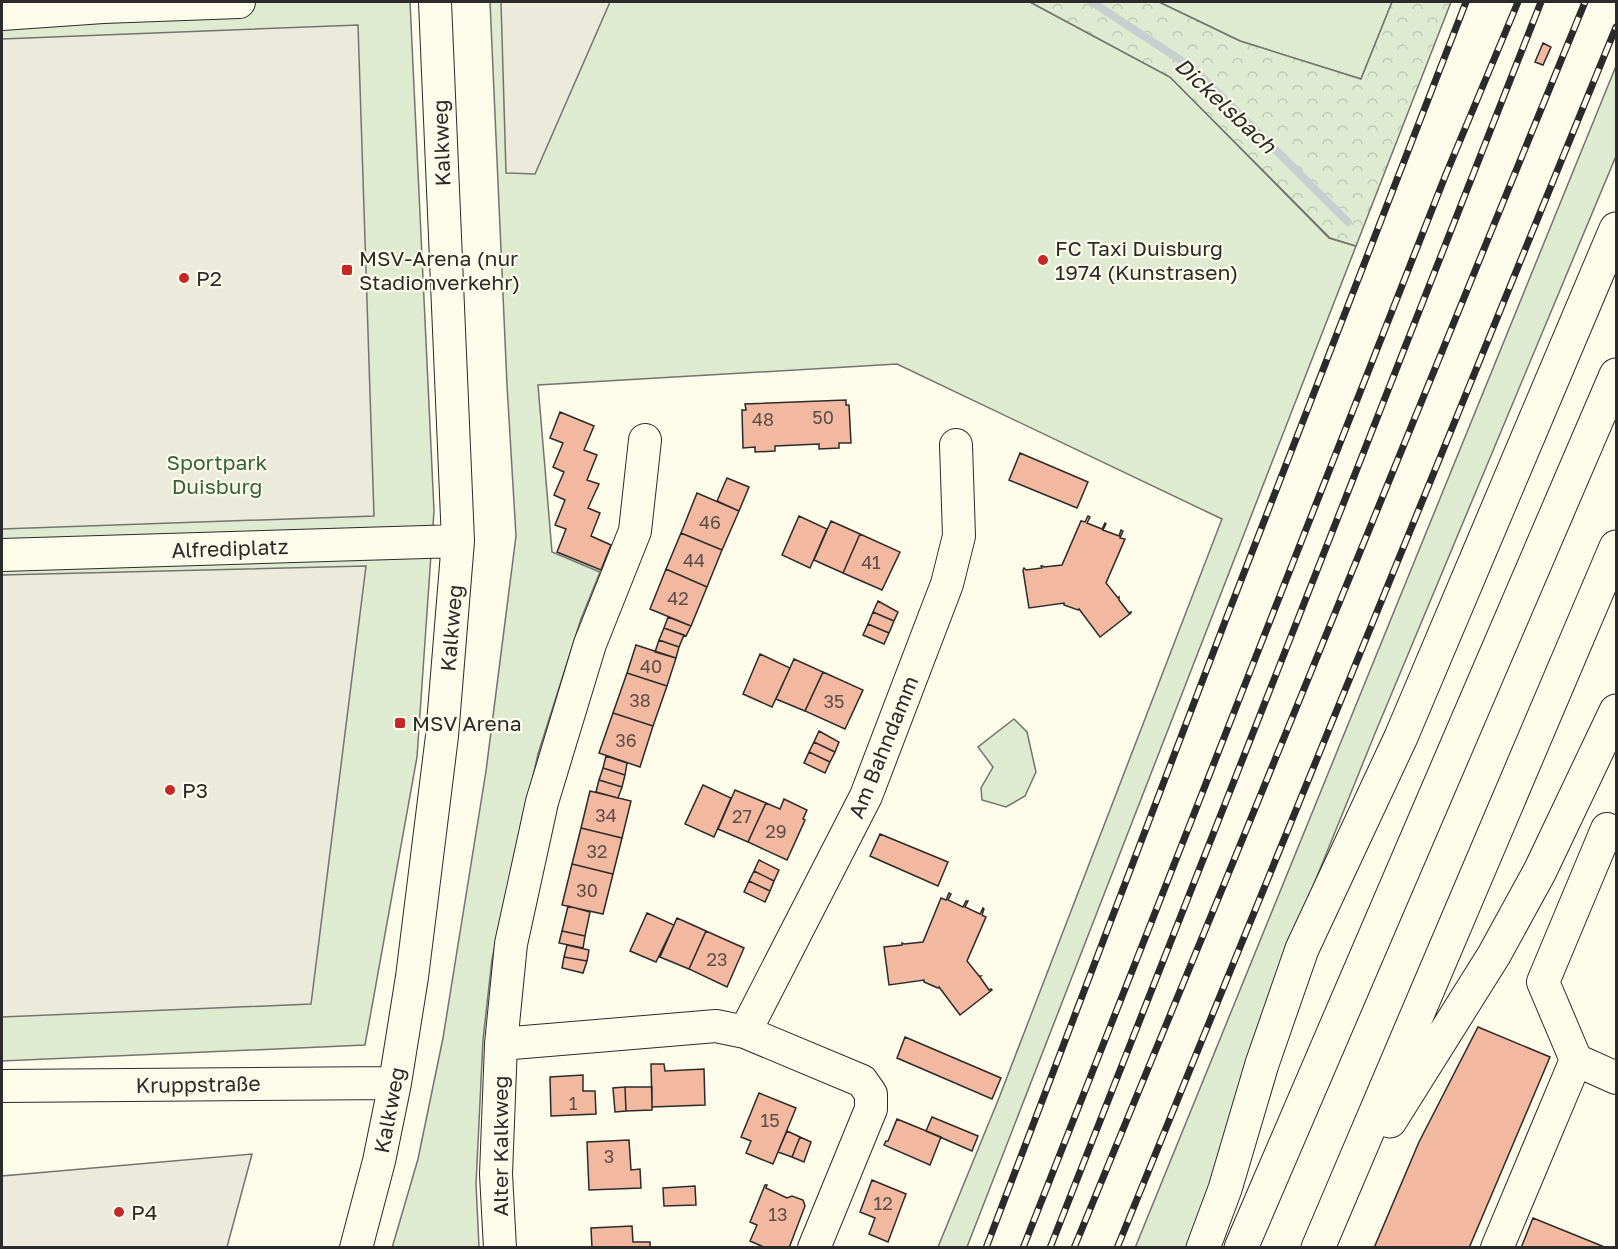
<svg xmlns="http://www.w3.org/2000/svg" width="1618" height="1249" viewBox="0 0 1618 1249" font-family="'Golos Text',sans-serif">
	<defs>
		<pattern id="forest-crowns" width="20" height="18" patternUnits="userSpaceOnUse" patternTransform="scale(1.5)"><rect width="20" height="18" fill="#deebd1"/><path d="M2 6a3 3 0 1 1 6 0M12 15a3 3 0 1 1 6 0" fill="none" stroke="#bfcab4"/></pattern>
	</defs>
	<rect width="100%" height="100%" fill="#fdfbea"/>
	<path fill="#deebd1" stroke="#74746e" stroke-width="1.5" d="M2,2H410L434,511L417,757L365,1045L2,1061Z
		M490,2H1030L1170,77L1329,238L1356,246L967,1247H938L999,1098L1222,519L897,364L538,385L552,552L600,572L581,619L538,754L492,959L483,1040L476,1184L479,1247L392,1248L418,1159L443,1038L486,771L516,536L507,385Z
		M1159,2H1392L1361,79L1240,41Z
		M1616,66V156L1376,731L1290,943L1192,1247L1135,1248Z
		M1014,719L1027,732L1036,772L1025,796L1006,807L982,800L981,788L993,767L978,747Z"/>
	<path fill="url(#forest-crowns)" stroke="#74746e" stroke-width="1.5" d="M1030,2H1159L1240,41L1361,79L1392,2H1451L1356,246L1330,238L1170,77Z"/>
	<path fill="#eceadb" stroke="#74746e" stroke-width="1.5" d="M501,2H610L535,174L506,173Z
		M358,25L374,516L2,529V39Z
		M366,566L311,1004L2,1017V575Z
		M252,1154L227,1247H2V1176Z"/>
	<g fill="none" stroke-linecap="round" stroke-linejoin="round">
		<path stroke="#c7d0d0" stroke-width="8" d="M1092,2L1194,69L1348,222"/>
	</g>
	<path fill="#f2b8a0" stroke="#2b2b2b" stroke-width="1.5" d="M1543,43L1551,47L1543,65L1535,62Z
		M846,400V405H849L851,443H839V448L819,449V444L775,446V451L755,452V447L743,448L742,410H746L745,404Z
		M560,412L594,426L584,450L597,455L587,480L599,484L588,508L600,513L591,536L611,545L601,570L557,552L566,529L555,525L565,500L554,495L564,472L553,467L563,443L550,438Z
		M1020,453L1088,482L1077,508L1009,480Z
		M727,478L749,487L739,511L717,501Z
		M697,493L739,511L722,550L681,533Z
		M799,516L827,529L810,568L782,555Z
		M1088,516L1090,517L1087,523L1102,529L1105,523L1106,524L1103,530L1119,536L1121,530L1123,531L1120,538L1125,539L1106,583L1118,598L1119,597V600L1129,613L1131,612V613L1100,637L1079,609L1078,610L1064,605V603L1029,608L1023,570L1024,568L1026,570L1042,568L1041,566H1043L1044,567L1062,565L1081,521L1085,522Z
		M831,521L860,534L843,573L814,560Z
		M681,533L722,550L707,587L666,569Z
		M860,534L900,552L882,590L843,573Z
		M666,569L707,587L691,626L650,609Z
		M878,601L898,612L894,621L873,612Z
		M873,612L894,621L889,633L868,624Z
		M668,617L691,626L686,636L664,628Z
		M868,624L889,633L884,644L863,635Z
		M664,628L684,635L679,647L659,640Z
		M659,640L679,647L676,658L655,652Z
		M636,645L676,658L667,686L627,673Z
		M760,654L790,668L772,707L743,694Z
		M794,659L823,672L805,711L776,699Z
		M823,672L863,690L845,729L805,711Z
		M627,673L667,686L653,726L613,713Z
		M613,713L653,726L640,767L599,753Z
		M819,731L839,742L835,752L814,742Z
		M814,742L835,752L830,762L809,752Z
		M809,752L830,762L825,773L804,763Z
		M606,756L627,763L625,775L603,768Z
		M603,768L625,775L622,787L599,780Z
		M599,780L622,787L618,798L596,792Z
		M703,785L731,798L714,837L685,824Z
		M735,790L766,803L748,842L718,829Z
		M590,791L631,801L622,838L581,828Z
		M784,799L807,810L803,819L805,820L787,860L748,842L766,803L780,809Z
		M581,828L622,838L613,874L572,864Z
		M880,834L948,862L938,886L870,856Z
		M759,860L779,870L774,881L754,871Z
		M572,864L613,874L603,914L562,905Z
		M754,871L774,881L770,891L749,881Z
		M749,881L770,891L765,902L744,892Z
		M949,893L951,894L948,900L963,907L966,901H968L965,907L980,914L983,908L984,909L982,915L986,917L967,961L979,976H981L980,977L989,990L991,989L992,990L960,1015L939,987L938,988L924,982V980L889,985L884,947L902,945V943L904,944L923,942L941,898L946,900Z
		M568,906L590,912L585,936L562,931Z
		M647,913L674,925L656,962L630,951Z
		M677,918L706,931L689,969L660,957Z
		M562,931L585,936L583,948L559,943Z
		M706,931L744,948L727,987L689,969Z
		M567,945L589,950L587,961L564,957Z
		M564,957L587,961L583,973L562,968Z
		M1478,1027L1550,1057L1469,1248H1374L1419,1142Z
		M905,1037L1001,1078L992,1099L897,1058Z
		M651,1064H664L665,1071L704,1069L705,1105L652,1107Z
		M583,1075V1091H595L596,1114L551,1116L550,1077Z
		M625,1087L626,1111L615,1112L613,1088Z
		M625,1087H652V1110L626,1111Z
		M759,1093L796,1108L773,1164L746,1153L751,1141L741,1137Z
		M932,1117L978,1136L972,1151L926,1131Z
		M897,1119L941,1137L930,1165L884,1145L886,1141H888Z
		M787,1131L800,1137L792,1157L778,1152Z
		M800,1137L811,1142L804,1162L792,1157Z
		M629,1140L631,1170L640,1169L641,1188L589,1190L587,1142Z
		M872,1180L906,1194L888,1242L869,1234L875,1218L860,1212Z
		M765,1185H767L766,1188L787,1198L792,1196L803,1200L805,1206L789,1248H766L750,1241L757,1225L750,1222Z
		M695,1186L696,1205L664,1206L663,1188Z
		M1533,1218L1607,1248H1521Z
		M632,1226L633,1242H650V1248H592L591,1228Z"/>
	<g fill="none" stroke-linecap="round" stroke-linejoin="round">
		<g stroke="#2b2b2b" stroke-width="34">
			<path id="minor" d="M2,14L103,7L239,2
				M2,555L458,541
				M501,1044L716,1026L745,1032
				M1576,1060L1543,982L1607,829
				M2,1086L395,1083
				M356,1248L379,1161L395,1083L412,977L442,736L458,541L435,2
				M500,1248L496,1174L501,1044L511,944L542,802L590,644L635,531L645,440
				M814,1248L871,1109V1094L862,1081L745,1032L866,796L947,584L959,536L956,445
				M1497,1248L1576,1060L1616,1078"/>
		</g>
		<g stroke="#2b2b2b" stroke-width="35">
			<path id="highway" d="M1390,1121L1494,955L1540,871L1616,711
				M1203,1248L1225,1189L1262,1064L1302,949L1401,737L1616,229
				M1241,1248L1616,375
				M1318,1248L1616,547"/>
		</g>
		<use href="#minor" stroke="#fdfbea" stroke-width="32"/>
		<use href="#highway" stroke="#fdfbea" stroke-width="33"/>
		<g stroke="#2b2b2b" stroke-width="7">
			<path id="rail" d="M986,1248L1226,619L1466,2
				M1023,1248L1446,174L1518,2
				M1050,1248L1541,2
				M1074,1248L1218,899L1585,2
				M1117,1248L1616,27"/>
		</g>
		<use href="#rail" stroke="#fdfbea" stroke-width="4.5" stroke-dasharray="14" stroke-linecap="butt"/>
	</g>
	<g fill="#c62828" stroke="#fdfbea" stroke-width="2">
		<circle cx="1043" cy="260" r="6"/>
		<rect x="341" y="264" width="12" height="12" rx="3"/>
		<circle cx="184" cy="278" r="6"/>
		<rect x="394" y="717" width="12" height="12" rx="3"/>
		<circle cx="170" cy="790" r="6"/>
		<circle cx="119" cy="1212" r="6"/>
	</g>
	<g text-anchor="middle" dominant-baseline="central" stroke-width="4.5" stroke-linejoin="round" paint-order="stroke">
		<g font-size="18" fill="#5d4e48">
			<text x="823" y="417">50</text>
			<text x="763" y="419">48</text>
			<text x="710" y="522">46</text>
			<text x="694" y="560">44</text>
			<text x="871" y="562">41</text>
			<text x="678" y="598">42</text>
			<text x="651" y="666">40</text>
			<text x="640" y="700">38</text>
			<text x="834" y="701">35</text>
			<text x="626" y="740">36</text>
			<text x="606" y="815">34</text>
			<text x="742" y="816">27</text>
			<text x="776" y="831">29</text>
			<text x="597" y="851">32</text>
			<text x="587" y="890">30</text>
			<text x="717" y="959">23</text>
			<text x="573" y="1103">1</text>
			<text x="770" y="1120">15</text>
			<text x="609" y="1156">3</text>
			<text x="883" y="1203">12</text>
			<text x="778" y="1214">13</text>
		</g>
		<g font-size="21" fill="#2b2b2b" stroke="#fdfbea">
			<text transform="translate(441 143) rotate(-92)">Kalkweg</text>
			<text transform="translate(230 548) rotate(-2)">Alfrediplatz</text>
			<text transform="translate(451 628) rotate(-85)">Kalkweg</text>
			<text transform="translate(883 747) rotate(-68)">Am Bahndamm</text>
			<text transform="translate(198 1084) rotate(-1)">Kruppstraße</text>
			<text transform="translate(389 1110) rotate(-79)">Kalkweg</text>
			<text transform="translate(500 1146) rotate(-90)">Alter Kalkweg</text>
		</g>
		<g font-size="21" fill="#2b2b2b" stroke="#fdfbea" text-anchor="start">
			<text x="1055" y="248">FC Taxi Duisburg<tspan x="1055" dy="24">1974 (Kunstrasen)</tspan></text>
			<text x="359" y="258">MSV-Arena (nur<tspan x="359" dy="24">Stadionverkehr)</tspan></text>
			<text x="196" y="278">P2</text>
			<text x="412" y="723">MSV Arena</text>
			<text x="182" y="790">P3</text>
			<text x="131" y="1212">P4</text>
		</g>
		<g font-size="21" fill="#34623c" stroke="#fdfbea">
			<text x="217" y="462">Sportpark<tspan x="217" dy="24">Duisburg</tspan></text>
		</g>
		<g font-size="22" font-style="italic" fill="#2b2b2b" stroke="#fdfbea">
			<text transform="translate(1226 105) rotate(43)">Dickelsbach</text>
		</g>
	</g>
	<rect width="1618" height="1249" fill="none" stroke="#2b2b2b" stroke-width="6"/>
</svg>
